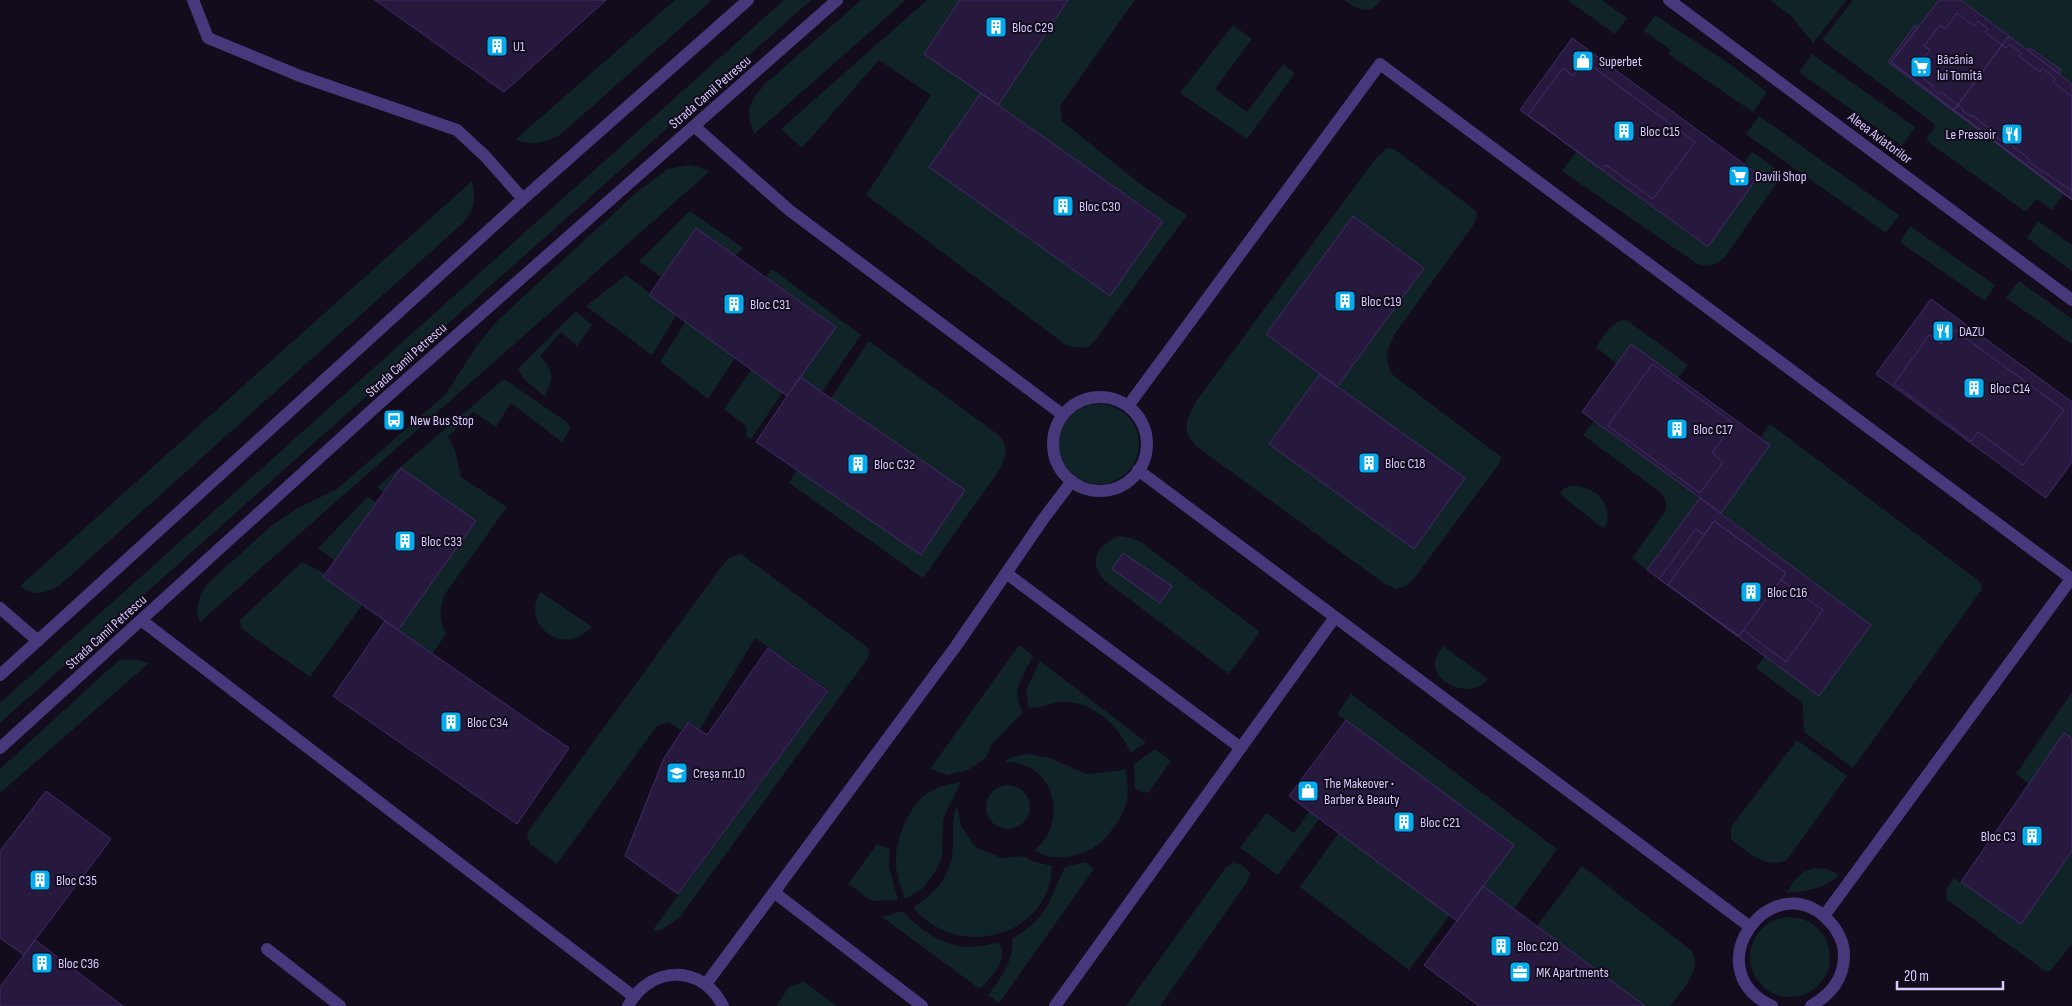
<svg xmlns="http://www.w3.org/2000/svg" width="2072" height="1006" viewBox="0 0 2072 1006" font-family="'Sofia Sans Condensed',sans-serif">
	<rect width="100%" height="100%" fill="#120c1d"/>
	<path fill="#102427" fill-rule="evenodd" d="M675,0H712L560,135C541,144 536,145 515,140Z
		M784,0H811L0,723V703Z
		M861,0H906L754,134C745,109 748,104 765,84Z
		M927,0H960L924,54L981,93L929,167L1110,296L1163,220L998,105L1068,0H1135L1060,106L1062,121C1103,153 1142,189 1187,215L1094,342L1086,348L1067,346L866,195L931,95L879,60L802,148L781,129Z
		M1344,0H1381C1369,16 1358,10 1344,0Z
		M1567,0H1602L1627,18L1615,34Z
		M1770,0H1847L1813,43L1791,16Z
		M1853,0H1939L1918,28L1915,26L1888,62L2064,194L2052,210L2036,199L2026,211L2023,210L1928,142L1927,137L1935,127L1933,123L1822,40Z
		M1961,0H2072V84L2059,74L2061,70L2031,48L2028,50Z
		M1655,15L1730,64L1767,92L1753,112L1668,54L1671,50L1644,31Z
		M1233,25L1252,39L1215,89L1247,112L1283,64L1295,73L1247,139L1180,93Z
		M1812,54L1915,127L1902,146L1799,72Z
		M1759,116L1899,215L1886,233L1746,134Z
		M1387,148L1394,149L1475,210L1477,214L1474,224L1394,335C1388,348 1383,362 1393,375L1501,457L1499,464L1413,580L1406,586L1396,589L1382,582L1196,446C1180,428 1187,419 1197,400L1376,158ZM1353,216L1424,268L1337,387L1464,478L1414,549L1269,444L1320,374L1266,334Z
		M1577,151L1707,247L1759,175L1744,163L1752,152L1783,174L1725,257C1715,266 1708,268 1696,263L1562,171Z
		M691,165L710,171L200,622L197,610L200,596L207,584L270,527L296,509L337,489L445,395L478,344L498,320L638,191L668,169Z
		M472,181C476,199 475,208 464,222L59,586C43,593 36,597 20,586Z
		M690,211L743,248L735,256L696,228L661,277L639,261Z
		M2038,221L2072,245V271L2027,238Z
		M1910,226L1995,285L1985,301L1900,242Z
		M772,269L861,335L822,392L800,377L835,326L766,277Z
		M626,275L677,314L652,355L586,306Z
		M2019,281L2072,319V344L2006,298Z
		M577,312L592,325L577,346L561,332L540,356C555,373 553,376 545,397L524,379L518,369L574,313Z
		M1624,320L1628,321L1688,365L1678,378L1631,344L1617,364L1596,347C1604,337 1610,322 1624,320Z
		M686,321L735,358L708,399L660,362Z
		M869,341L996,433C1009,445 1007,454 1000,469L923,578L789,483L797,470L921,555L965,490L831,398Z
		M752,369L782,393L751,439L747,437L746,426L724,409Z
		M504,379L568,423L570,429L562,442L511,403L496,427L473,412L448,437L455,450L461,477L507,507L445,594C439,609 439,620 446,634L432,654L398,630L476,521L401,468L383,492L377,487Z
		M1059 444a40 40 0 1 1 80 0a40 40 0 1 1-80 0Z
		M1594,421L1700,498L1647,570L1632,558L1664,513C1668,505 1666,500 1661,493L1583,435Z
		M1770,424L1979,581L1982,586L1980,592L1853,768L1804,732L1803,706L1800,701L1756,668L1765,656L1819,696L1871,625L1721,513L1770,445L1761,437Z
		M1570,486C1594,484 1617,506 1604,529L1560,494L1563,489Z
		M368,497L376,502L335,561L318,548Z
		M1119,536L1131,538L1141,542L1260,632L1229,674L1104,580C1087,560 1098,545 1119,536Z
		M741,554L867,647L869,652L868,658L680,917L661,930L652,931L829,690L755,638L700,729L688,721L681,730L668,722L657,726L557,864L530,844L527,833L721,567L729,558Z
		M302,562L325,574L323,577L362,605L310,677L242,629L239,621Z
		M541,592L592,627C586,632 580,637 573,639C546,645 524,614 541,592Z
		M1019,645L1033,656C1024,674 1009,693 1023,712L992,744L986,758L968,770L947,775L930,769Z
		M1443,646L1488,679C1484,683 1480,687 1475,688C1460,692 1435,682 1435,664C1435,657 1440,651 1443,646Z
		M119,660H138L149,663L0,793V769Z
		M1040,661L1146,742L1131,753C1119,725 1093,701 1061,702C1051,702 1040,709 1030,708L1028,706L1026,690Z
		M2072,692V735L2071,737L2064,733L2029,784L2016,774Z
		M1351,694L1557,849L1514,909L1483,886L1513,845L1337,714Z
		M1797,740L1847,776L1787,860C1766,869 1750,854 1734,842L1731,838V827Z
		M1155,749L1171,761L1149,792L1144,793L1135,788L1134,764Z
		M1027,754L1050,758L1086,774L1117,771L1126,769C1126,778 1129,790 1127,800C1124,814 1111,834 1100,843C1084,856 1052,864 1035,850C1071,819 1052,760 1005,762L1009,758Z
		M961,782L943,819L942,857L937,869L923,888L905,899C901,887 896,875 896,862C895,837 911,799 935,789C943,785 953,784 961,782Z
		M986 807a22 22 0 1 1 44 0a22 22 0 1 1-44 0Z
		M957,805L961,826L973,844L978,848L1001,858L1023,856L1032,861L1052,866C1050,938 956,961 913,907C938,893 953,873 953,844C953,829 952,819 957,805Z
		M1310,810L1320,818L1278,875L1240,848L1266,813L1294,833Z
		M1339,832L1450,915L1409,970L1300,887Z
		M877,844L890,849L889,867L898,900L872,901L848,884Z
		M2072,851V944L2050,971H2045L1946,899L1947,888L1954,878L2021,924Z
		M1086,862L1094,869L999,1003L988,995C1000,979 1014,961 1012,939C1050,916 1047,903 1065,867Z
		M1233,863L1242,865L1250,873L1247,882L1160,1006H1126L1226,867Z
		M1582,866L1692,951C1702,972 1682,990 1670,1006H1645L1537,926Z
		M1817,868L1828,869L1839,875C1824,889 1807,891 1787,893C1794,879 1801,870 1817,868Z
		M903,911C918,929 943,946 968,947C978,947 989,944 999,943C1010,959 990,978 980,989L882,917Z
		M1750 957a40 40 0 1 1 80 0a40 40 0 1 1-80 0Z
		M804,982L837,1006H776L789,987Z"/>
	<path fill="#27193e" stroke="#432b69" d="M375,0H606L504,92Z
		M960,0H1068L998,105L924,54Z
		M1939,0H1961L2009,36L1954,110L1891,62Z
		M1957,13L1974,26L1978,21L1988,29L1985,32L2006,48L2010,44L2021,53L2019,56L2040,72L2042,68L2056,79L2053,82L2072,97V191L2029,162L2030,160L2010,144L2008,146L1995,136L1996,134L1972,115L1971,117L1962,110L1963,109L1941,92L1939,94L1932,88L1933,86L1914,71L1930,50L1924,46L1940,25L1945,29Z
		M1915,25L1918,28L1891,62L2072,200L1888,62Z
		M2009,36L2072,84V199L1954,110Z
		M1572,38L1759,175L1708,247L1520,110Z
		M2030,48L2061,70L2059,74L2028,50Z
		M1585,61L1695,142L1653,199L1606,165L1602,170L1528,115L1563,68L1573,76Z
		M981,93L1163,221L1110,296L929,167Z
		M1353,216L1424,268L1337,387L1266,334Z
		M696,228L836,327L787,396L649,295Z
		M1931,299L2072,402V462L2046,498L1876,374Z
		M1952,328L2064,410L2023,465L1978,432L1971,441L1894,384L1929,335L1941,344Z
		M1631,344L1770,445L1721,513L1582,412Z
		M1652,364L1733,423L1712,453L1723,462L1700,493L1608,426Z
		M1320,374L1465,478L1414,549L1269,444Z
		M800,377L965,490L921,555L756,442Z
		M401,468L476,521L398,630L323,577Z
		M1700,498L1871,625L1819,696L1647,570Z
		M1714,521L1786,573L1781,580L1823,610L1786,662L1743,630L1739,636L1659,579L1696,529L1704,535Z
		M1714,521L1786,573L1739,636L1668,585Z
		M1123,553L1172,586L1160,603L1112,569Z
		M385,621L569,748L517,824L333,696Z
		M768,648L828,691L678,894L625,856L664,758L688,722L707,735Z
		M1346,720L1514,845L1457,921L1289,796Z
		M2064,733L2072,738V851L2021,924L1961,882Z
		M46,791L111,839L24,955L0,938V851Z
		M1483,886L1526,918L1645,1006H1479L1424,965Z
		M35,940L100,989L123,1006H0V987Z"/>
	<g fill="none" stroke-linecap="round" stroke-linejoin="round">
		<path stroke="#47387b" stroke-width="12" d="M193,0L208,38L300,76L457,130L485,156L523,199
			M1669,0L2072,300
			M694,126L789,210L1063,415
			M1053 444a47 47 0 1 1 94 0a47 47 0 1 1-94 0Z
			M1128,406L1380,64L2072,579
			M1138,470L1749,926
			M1006,573L1241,748
			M0,608L38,641
			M141,620L633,996
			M0,675L523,199L748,0
			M0,748L382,401L837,0
			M775,893L922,1006
			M1824,916L2071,579
			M267,949L340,1006
			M706,984L956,646L1044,518L1072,481
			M628,1006C650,965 702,964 723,1006
			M1055,1006L1335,617
			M1772,1006C1693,969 1773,862 1829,921C1837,929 1844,942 1844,955C1844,979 1831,994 1811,1006"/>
	</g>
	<defs>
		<g id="building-square" transform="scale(1.125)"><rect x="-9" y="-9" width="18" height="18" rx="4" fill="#06abed" stroke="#120c1d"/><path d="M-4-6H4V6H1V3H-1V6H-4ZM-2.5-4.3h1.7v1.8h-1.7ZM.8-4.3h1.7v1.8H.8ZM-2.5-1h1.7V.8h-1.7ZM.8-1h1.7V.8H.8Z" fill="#fff"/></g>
		<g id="shop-square" transform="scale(1.125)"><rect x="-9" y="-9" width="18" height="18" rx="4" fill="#06abed" stroke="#120c1d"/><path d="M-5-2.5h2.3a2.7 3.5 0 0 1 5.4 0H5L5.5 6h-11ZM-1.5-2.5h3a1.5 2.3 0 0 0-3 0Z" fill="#fff"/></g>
		<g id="supermarket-square" transform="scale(1.125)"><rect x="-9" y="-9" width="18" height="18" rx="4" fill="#06abed" stroke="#120c1d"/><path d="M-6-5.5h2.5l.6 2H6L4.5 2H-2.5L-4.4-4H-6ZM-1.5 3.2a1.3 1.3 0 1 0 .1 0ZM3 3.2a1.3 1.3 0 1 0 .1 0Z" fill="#fff"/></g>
		<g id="restaurant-square" transform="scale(1.125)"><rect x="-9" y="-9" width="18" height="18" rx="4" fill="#06abed" stroke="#120c1d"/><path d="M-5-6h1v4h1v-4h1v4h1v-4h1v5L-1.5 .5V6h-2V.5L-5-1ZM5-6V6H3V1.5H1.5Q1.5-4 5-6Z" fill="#fff"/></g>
		<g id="bus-square" transform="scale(1.125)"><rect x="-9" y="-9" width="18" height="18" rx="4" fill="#06abed" stroke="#120c1d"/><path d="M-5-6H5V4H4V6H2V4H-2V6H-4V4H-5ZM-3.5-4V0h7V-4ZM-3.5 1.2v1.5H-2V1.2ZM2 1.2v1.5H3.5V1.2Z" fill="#fff"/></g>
		<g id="school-square" transform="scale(1.125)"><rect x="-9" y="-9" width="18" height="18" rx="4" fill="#06abed" stroke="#120c1d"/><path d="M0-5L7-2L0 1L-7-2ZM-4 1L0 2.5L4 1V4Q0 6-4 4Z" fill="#fff"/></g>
		<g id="office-square" transform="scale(1.125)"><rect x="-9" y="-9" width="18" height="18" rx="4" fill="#06abed" stroke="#120c1d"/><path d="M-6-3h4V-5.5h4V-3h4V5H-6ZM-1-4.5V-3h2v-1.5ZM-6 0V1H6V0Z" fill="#fff"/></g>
	</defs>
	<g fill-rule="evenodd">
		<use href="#building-square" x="996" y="27"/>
		<use href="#building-square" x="497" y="46"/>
		<use href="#shop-square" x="1583" y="61"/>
		<use href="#supermarket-square" x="1921" y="67"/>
		<use href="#building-square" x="1624" y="131"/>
		<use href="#restaurant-square" x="2012" y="134"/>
		<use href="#supermarket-square" x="1739" y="176"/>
		<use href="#building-square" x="1063" y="206"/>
		<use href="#building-square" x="1345" y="301"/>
		<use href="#building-square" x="734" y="304"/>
		<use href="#restaurant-square" x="1943" y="331"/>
		<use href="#building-square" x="1974" y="388"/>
		<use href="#bus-square" x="394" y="420"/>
		<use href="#building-square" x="1677" y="429"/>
		<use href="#building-square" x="1369" y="463"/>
		<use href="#building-square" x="858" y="464"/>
		<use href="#building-square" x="405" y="541"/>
		<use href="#building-square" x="1751" y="592"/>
		<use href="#building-square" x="451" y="722"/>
		<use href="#school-square" x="677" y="773"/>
		<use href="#shop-square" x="1308" y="791"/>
		<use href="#building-square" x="1404" y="822"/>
		<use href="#building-square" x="2032" y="836"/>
		<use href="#building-square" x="40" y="880"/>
		<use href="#building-square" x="1501" y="946"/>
		<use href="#building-square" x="42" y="963"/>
		<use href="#office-square" x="1520" y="972"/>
	</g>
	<g text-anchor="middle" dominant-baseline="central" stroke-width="4" stroke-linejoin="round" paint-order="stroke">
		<g font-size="14" fill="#dacafe" stroke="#120c1d" text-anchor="start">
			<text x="1012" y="27">Bloc C29</text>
			<text x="513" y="46">U1</text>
			<text x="1937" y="59">Băcănia<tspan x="1937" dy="16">lui Tomită</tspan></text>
			<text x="1599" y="61">Superbet</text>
			<text x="1640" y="131">Bloc C15</text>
			<text x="1996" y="134" text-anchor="end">Le Pressoir</text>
			<text x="1755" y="176">Davili Shop</text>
			<text x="1079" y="206">Bloc C30</text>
			<text x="1361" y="301">Bloc C19</text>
			<text x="750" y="304">Bloc C31</text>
			<text x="1959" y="331">DAZU</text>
			<text x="1990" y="388">Bloc C14</text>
			<text x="410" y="420">New Bus Stop</text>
			<text x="1693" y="429">Bloc C17</text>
			<text x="1385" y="463">Bloc C18</text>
			<text x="874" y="464">Bloc C32</text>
			<text x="421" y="541">Bloc C33</text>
			<text x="1767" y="592">Bloc C16</text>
			<text x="467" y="722">Bloc C34</text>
			<text x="693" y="773">Creșa nr.10</text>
			<text x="1324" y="783">The Makeover •<tspan x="1324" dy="16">Barber &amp; Beauty</tspan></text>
			<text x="1420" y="822">Bloc C21</text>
			<text x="2016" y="836" text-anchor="end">Bloc C3</text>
			<text x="56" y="880">Bloc C35</text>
			<text x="1517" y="946">Bloc C20</text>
			<text x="58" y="963">Bloc C36</text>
			<text x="1536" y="972">MK Apartments</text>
		</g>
		<g font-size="14" fill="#dacafe" stroke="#120c1d">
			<text transform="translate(710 92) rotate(-41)">Strada Camil Petrescu</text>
			<text transform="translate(1880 138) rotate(37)">Aleea Aviatorilor</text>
			<text transform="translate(406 360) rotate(-42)">Strada Camil Petrescu</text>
			<text transform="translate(106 632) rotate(-42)">Strada Camil Petrescu</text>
		</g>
	</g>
	<path d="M1897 981v8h106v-8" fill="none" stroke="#dacafe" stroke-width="2.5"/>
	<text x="1904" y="981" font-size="15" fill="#dacafe" stroke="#120c1d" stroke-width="4" paint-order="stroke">20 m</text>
</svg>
